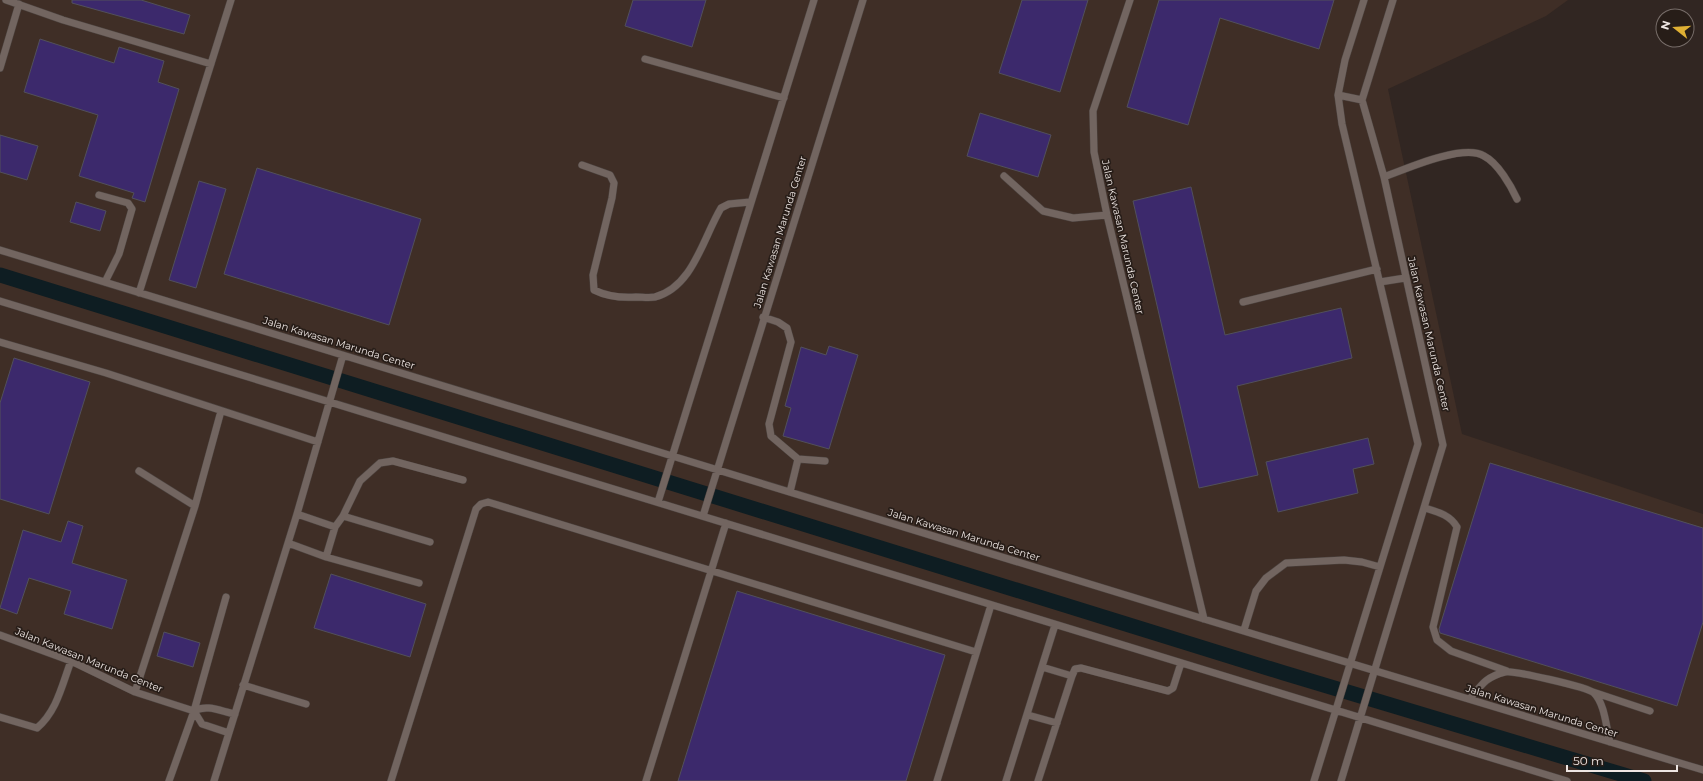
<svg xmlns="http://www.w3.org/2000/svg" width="1703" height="781" viewBox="0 0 1703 781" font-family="Montserrat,sans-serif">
	<rect width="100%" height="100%" fill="#312622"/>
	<path fill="#3f2e26" d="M0,0H1568L1546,16L1388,89L1462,434L1703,514V781H0Z"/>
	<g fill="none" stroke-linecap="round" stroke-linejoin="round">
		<path stroke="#0e1d22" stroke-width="15" d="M0,275L1284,673L1644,781"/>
	</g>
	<path fill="#3c296c" stroke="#52505b" d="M72,0H141L190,15L184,34L72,3Z
		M633,0H706L692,47L625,26Z
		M1022,0H1088L1060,92L999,73Z
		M1159,0H1334L1319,49L1220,18L1188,125L1127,107Z
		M40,39L114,63L119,47L164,61L158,82L179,89L145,202L132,198L134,193L79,176L98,115L24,92Z
		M980,113L1051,135L1038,177L967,156Z
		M0,135L38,146L27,180L0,172Z
		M257,168L421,219L389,325L224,274Z
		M199,181L226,189L196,288L169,280Z
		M1191,187L1225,335L1341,308L1352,358L1237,386L1258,475L1199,488L1133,201Z
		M76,202L106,211L100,231L70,222Z
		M829,346L858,355L829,449L783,436L791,408L785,406L801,347L826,355Z
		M14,358L90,382L49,514L0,499V403Z
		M1368,438L1374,464L1353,469L1358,493L1278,512L1266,462Z
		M1490,463L1703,528V622L1677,706L1440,633L1439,629Z
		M68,521L83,526L72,563L127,580L112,629L64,614L71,591L29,578L17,614L0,608L23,530L61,542Z
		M331,574L426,604L410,657L314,628Z
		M737,591L945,655L906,781H678Z
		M164,632L200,643L193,667L157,656Z"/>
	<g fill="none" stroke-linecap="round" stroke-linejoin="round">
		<g stroke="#4c433f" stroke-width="8">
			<path id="service" d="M6,0L63,20L211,64
				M1130,0L1093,111L1094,152L1107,215L1204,619
				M645,59L784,98
				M0,68L19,4
				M1338,95L1362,100
				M582,165L610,175L614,183L612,198L593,275L594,290C608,297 621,298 636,297C642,297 649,298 655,297C693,287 703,238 721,208L729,204L750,202
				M1004,176L1043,211L1073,218L1107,215
				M1384,177C1405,169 1464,143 1484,156C1498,163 1511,186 1517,199
				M99,195L128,203L132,209L119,254L105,282
				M0,250L1204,619L1703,770
				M1380,282L1405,278
				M139,293L231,0
				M0,301L1567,781
				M1243,302L1377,269
				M763,317L778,322L787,328L791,342L769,424L771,436L798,459L790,492
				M0,342L106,373L318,442
				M798,459L825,461
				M658,502L814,0
				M195,506L221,411
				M1425,508C1438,512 1450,515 1457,527L1433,627L1437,640L1451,651L1507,671
				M297,514L335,527
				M343,516L360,481L380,463L393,461L463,480
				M703,516L863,0
				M288,543L326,557L419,583
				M326,557L335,527L343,516L430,542
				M1244,630L1256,591L1266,578L1286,563L1344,560L1362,562L1380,567
				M0,635L71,661L135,692L194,711C207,704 220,711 235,714
				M1072,676L1075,669L1081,668L1168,691L1173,688L1181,663
				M243,685L306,704
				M135,692L195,506L139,471
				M1593,692L1650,711
				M1470,699C1482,684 1486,677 1505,672C1512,670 1588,687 1594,693C1605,704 1606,727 1610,742
				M194,711L202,724L229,733
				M1028,715L1057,723
				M0,717L37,728C57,711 62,685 71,661
				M169,781L194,711L226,597
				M214,781L297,514L343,355
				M391,781L476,509L481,504L488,502L976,652
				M646,781L726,523
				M937,781L991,605
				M1006,781L1055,625
				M1038,781L1072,676L1042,667
				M1314,781L1418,444L1342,124L1338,95L1345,60L1364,0
				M1341,781L1443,445L1384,177L1362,100L1393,0"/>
		</g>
		<use href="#service" stroke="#726560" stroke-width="7"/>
	</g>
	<g text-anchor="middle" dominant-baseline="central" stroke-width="3.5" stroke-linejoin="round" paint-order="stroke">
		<g font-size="10" fill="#eee6e3" stroke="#271d18">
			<text transform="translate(780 232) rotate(-73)">Jalan Kawasan Marunda Center</text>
			<text transform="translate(1123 237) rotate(77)">Jalan Kawasan Marunda Center</text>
			<text transform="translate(1429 334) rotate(77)">Jalan Kawasan Marunda Center</text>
			<text transform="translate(339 343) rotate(17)">Jalan Kawasan Marunda Center</text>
			<text transform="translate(964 535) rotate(17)">Jalan Kawasan Marunda Center</text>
			<text transform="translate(89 660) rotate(22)">Jalan Kawasan Marunda Center</text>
			<text transform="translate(1542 711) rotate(17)">Jalan Kawasan Marunda Center</text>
		</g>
	</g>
	<g transform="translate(1675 28) rotate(287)"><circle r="19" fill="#271d18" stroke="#776d69"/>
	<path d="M0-3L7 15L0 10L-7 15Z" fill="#dfb034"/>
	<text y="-6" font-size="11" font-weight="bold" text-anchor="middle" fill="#eee6e3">N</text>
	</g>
	<path d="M1567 765v6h110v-6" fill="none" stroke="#eee6e3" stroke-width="2"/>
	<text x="1573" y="765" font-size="12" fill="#eee6e3" stroke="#271d18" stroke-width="3" paint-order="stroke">50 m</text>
</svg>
